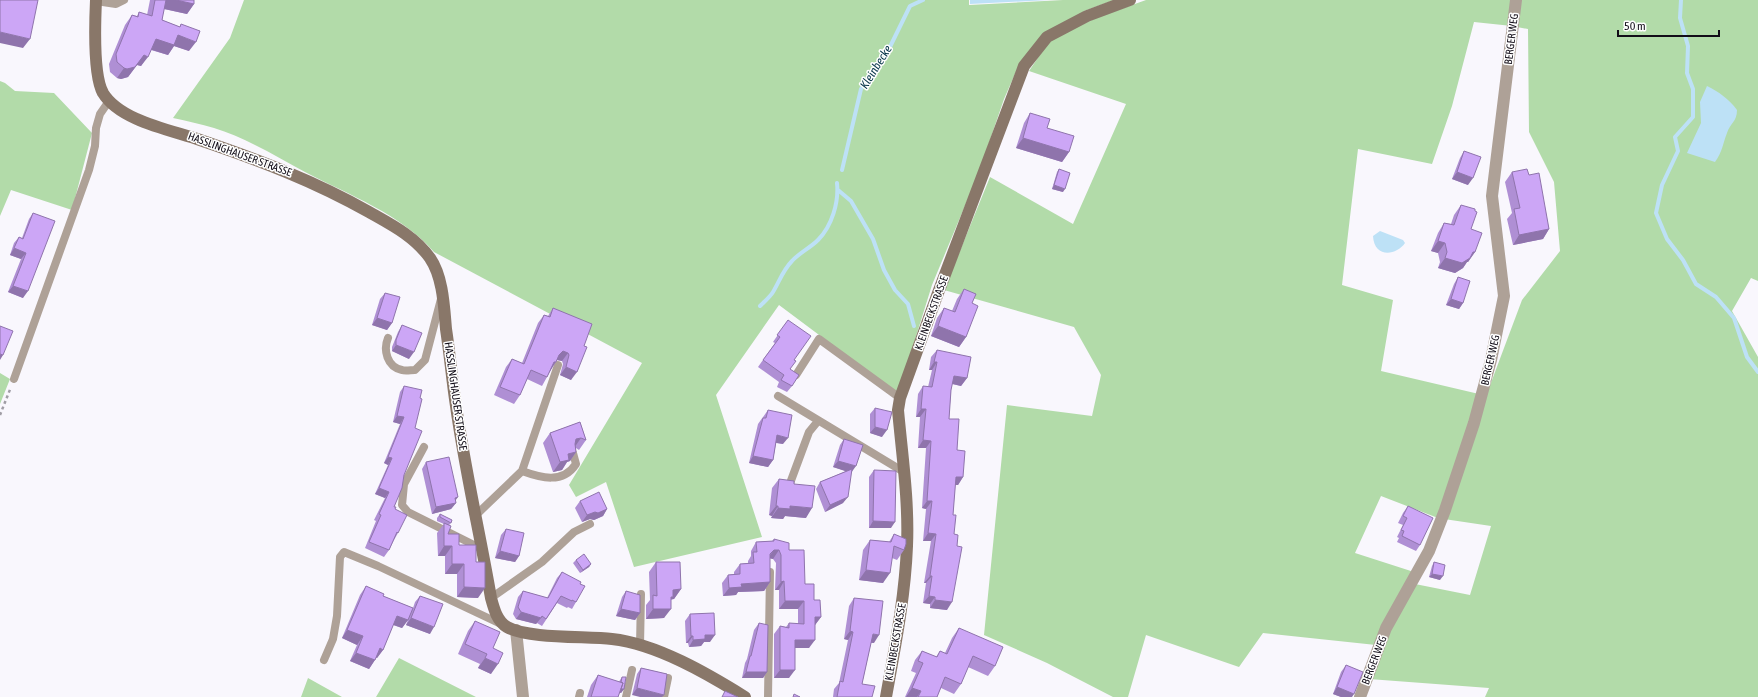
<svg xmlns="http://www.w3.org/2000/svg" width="1758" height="697" viewBox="0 0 1758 697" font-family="'Asap Condensed',sans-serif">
	<rect width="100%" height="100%" fill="#f9f7fd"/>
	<path fill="#b2dba9" d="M244,0H969V5L1063,0H1114L1084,11L1018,67L1004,99L979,172L932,285L898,394L779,305L716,395L762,537L634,567L606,482L576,497L569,485L642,363L434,252C401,214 349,195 305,172C278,157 244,137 214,128C201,124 187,121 173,118L230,38Z
		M1146,0H1513L1512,26L1474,22L1452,106L1432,164L1358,149L1342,285L1393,300L1381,371L1479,394L1438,518L1381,496L1355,553L1414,572L1376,645L1263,633L1239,667L1146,635L1128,697H1113L1047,663L984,635L1007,405L1092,416L1101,375L1074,327L944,290L990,177L1073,224L1126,104L1029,71L1050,40L1096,18Z
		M1520,0H1758V281L1751,278L1732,311L1758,357V697H1485L1489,688L1369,679L1383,642L1415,584L1470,595L1491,526L1444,519L1486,396L1522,300L1560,251L1554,182L1529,132L1528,29L1517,27Z
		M0,81L5,83L15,91L54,93L92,133L72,210L11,190L0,216Z
		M0,373L10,379L0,404Z
		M399,658L476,697H376Z
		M308,678L342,697H301Z"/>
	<path fill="#bde1f6" d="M970,0H1048L970,4Z
		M1707,86C1719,92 1729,99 1737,110C1737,122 1730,123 1727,133C1723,143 1722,153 1715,162L1687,153L1701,123L1700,102Z
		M1380,231L1403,240L1405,243C1396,256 1374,258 1373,236Z"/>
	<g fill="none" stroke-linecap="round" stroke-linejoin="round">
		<path stroke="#bde1f6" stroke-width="4" d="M1681,0L1680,18L1688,46L1687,73L1693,89V117L1675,137L1678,151L1662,185L1656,213L1667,239L1683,260L1696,284L1716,297L1734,318L1747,357L1758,372
			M842,170L861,89L872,71L878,66L885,57L910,6L923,0
			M838,190L851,201L873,239L884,270L895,290L908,304L914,326
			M760,306C764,302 770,297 773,292C779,282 783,270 792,261C799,253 810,248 818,240C832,226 839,202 837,183"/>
		<path stroke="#a09da5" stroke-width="2.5" stroke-dasharray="3 3" stroke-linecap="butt" d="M0,415L11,387"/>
		<path stroke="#aea197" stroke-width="8" d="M96,1L116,4L124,0
			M388,338C383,350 387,367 402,370C405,371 411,370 415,370L425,360L441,299
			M558,365L522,471C541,478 563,484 576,464L573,453
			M796,375L819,339L900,398
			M14,379L89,170L95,146L96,128L100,114L109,101
			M778,396L904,472
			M424,447L404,484L402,505L408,512L482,549
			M789,486L809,432L818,421
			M476,515L522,471
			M491,598L542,562L574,532L590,524
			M640,646L641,594
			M324,660L333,639L337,616L340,557L344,552L378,566L503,625
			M579,697L580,693
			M626,697L632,670
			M664,697L668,678
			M768,697L770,572"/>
		<path stroke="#aea197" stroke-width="12" d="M516,630L523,697
			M1360,697L1386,628L1429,551L1445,510L1474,423L1491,360L1504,296L1492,196L1516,0"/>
		<path stroke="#897769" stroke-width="12" d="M96,0C95,22 93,75 103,93C120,121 171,130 200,140C259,160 314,181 369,212C392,225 414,236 430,258C443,277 444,306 446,329C450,355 452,380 456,406C465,470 480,534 491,598C494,609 497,621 507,627C528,639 586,636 612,639C657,644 708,674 745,697
			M886,697C895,647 905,597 907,546C909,501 902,455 898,410L900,398L938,293L1024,66L1047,37L1087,16L1130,0"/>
	</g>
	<path fill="#af8fd4" d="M150,0H194V4L187,14L164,9L162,20L180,27L181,24L189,51L174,46L168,55L151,50L141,66L137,65L128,77L121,79L117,78L110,72L109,64L125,25L132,15L137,16L139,12L147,15Z
		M1030,113L1047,128L1069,152L1062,162L1016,148L1024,123Z
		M1464,151L1468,185L1452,179L1460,158Z
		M1059,169L1063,192L1052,189L1057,172Z
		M1512,172L1529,175L1549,229L1543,239L1513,245L1507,219L1512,213L1505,182Z
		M1461,205L1471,229L1475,252L1468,262H1467L1463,268L1455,273L1438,268L1440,262L1438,253L1431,251L1438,233L1444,223L1451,224L1454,215Z
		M33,213L23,298L8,292L21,259L10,255L14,243L19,237L22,238L29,219Z
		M1458,277L1463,303L1459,309L1446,305L1454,284Z
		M964,289L966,337L959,347L931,336L937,318L944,308L952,311L957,299Z
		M385,293L392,323L387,330L372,325L380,299Z
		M553,308L584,346L571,380L560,375L563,364L562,361L557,360L551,370L547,377L542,386L527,379L520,395L514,404L494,395L506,367L512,359L522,363L538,323L544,315L548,316Z
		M788,320L794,360L790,369L792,386L787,392L777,387L779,382L758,367L775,343L773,342Z
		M402,325L409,359L392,351V347L398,332Z
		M937,350L967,378L961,386L952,384L951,390L949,419L963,477L958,485H955L953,515L954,534L947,610L930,608V604L923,603L926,583H924L931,541H923L926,509L922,508L926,448H918L920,417H916L918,394L923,386L928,387L932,370H929L931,357Z
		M404,386V475L394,507L398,533L394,540L389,550L384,557L365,548L376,521L374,520L385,498L375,494L388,465L384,463L400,424L393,422L400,392Z
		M875,408L882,437L870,433V414Z
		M768,410L783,444L776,443L773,460L768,467L749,463L758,424Z
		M580,422L586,440L579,450L576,448V452L570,461L567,462L562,470L553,472L543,443L550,433Z
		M844,439L851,473L843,503L825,512L816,489L820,482L846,471L833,467L840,445Z
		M426,462L455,501L456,503L451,509L432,514L422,469Z
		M874,470L891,528H869V477Z
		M779,479L794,484L806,518L785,516L783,519L771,518L772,516L769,515L772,488Z
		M580,501L607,509L603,516L594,520L590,519L582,522L575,508Z
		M1408,506L1420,545L1416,551L1397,542L1399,538L1397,537L1403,525L1398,523L1403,513Z
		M440,514L451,523L449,525L448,534L476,562L478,598L457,597V574H445V556H438L437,533L444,524L437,521V518Z
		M506,529L519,556L515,562L495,558L501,535Z
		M894,534L904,550L897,560L892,558L883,583L859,580L863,550L870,540L889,542Z
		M774,539L789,550L805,584L814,600L821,617L815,625L809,648H795L789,678H774V634L780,626L786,627L789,623L798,624V609H779V590H775L776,563L773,559L770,558V582L764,591L738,592L736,595L723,596L722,583L728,575L734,574V572L740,564L748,563V561L751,556V551L756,542L772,541Z
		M576,560L591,564L589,567L580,573L573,563Z
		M656,562L681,589L674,599L671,600L664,618L646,619V605L650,600L649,572Z
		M1434,562L1440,580L1429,577L1432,566Z
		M562,572L580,584L576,602L572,609L568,607L567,608L557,603L542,626L537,623L536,624L516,619L513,614L518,597L523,591L547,598L557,578Z
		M366,586L383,596L413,608L415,602L420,596L430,634L406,625L412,610L408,620L402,628L393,625L383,650L377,658H376L369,669L350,661L357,645L342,638L360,595Z
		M626,591L640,613L635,620L616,616L622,597Z
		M854,598L874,643H871L862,684L872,697H833L834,689L839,683L848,640L844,639L849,606Z
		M690,614L710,642H704L701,646L689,647L688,643H686L685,621Z
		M475,621L493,648L491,674L478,668L480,664L458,654L468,631Z
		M759,623L767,672L763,678H742L745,663L747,659L754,630Z
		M959,628L995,666L988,676L968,667L961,684L954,694L941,688L937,697H905L916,673L911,671L915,660L922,651L936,657L940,651L945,653L952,638Z
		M1346,665L1352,697H1341L1333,694L1341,672Z
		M641,668L667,674L632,695L637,674Z
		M598,675L619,682L620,680L622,677L624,689L621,693L620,692L618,697H587L591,685Z"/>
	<path fill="#8f74ac" d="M165,0H176L194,4L187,14L160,8Z
		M0,32L30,39L23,48L0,43Z
		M178,35L196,42L189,51L174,46L168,55L149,49L156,39Z
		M144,55L148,57L141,66L137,65L128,77L121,79L117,78L124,68Z
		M1023,138L1069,152L1062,162L1016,148Z
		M1457,172L1473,178L1468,185L1452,179Z
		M1054,185L1065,189L1063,192L1052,189Z
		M1549,229L1543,239L1513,245L1519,235Z
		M1438,241L1445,243L1438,253L1431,251Z
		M14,248L26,253L21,259L10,255Z
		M1473,252H1475L1468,262H1467L1463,268L1455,273L1438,268L1445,258Z
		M13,286L28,291L23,298L8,292Z
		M1451,299L1463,303L1459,309L1446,305Z
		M377,318L392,323L387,330L372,325Z
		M938,326L966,337L959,347L931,336Z
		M396,345L414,352L409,359L392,351Z
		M563,351L568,353L562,361L557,360L550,371L549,370L559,355Z
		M0,354L3,355L0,360Z
		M934,362H937L932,370H929Z
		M566,367L577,372L571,380L560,375Z
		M954,376L967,378L961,386L949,383Z
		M921,409H926L920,417H916Z
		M397,416L404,417L400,424L393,422Z
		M875,427L887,430L882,437L870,433Z
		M777,435L788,438L783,444L772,442Z
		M581,438L574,448L569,449L576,439Z
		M923,440L931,441L926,448H918Z
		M576,452L570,461L567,462L562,470L553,472L560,462L568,454Z
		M753,456L773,460L768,467L749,463Z
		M388,457L392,458L388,465L384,463Z
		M838,461L856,466L851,473L833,467Z
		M956,477H963L958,485H950Z
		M379,488L389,492L385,498L375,494Z
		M458,497L453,504L456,503L451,509L432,514L436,507L455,498Z
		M848,497L843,503L825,512L830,505Z
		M927,501H932L926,509L922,508Z
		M776,506H778L772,516L769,515Z
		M790,506L812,508L806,518L785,516L783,519L771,518L778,508Z
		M607,509L603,516L594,520L590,519L582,522L587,515L595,512Z
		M873,521L895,522L891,528H869Z
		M928,533L936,534L931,541H923Z
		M444,546H452L445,556H438Z
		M774,550H779L773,559L768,558Z
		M500,551L519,556L515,562L495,558Z
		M452,564H464L457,574H445Z
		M591,564L589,567L580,573L583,570Z
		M866,570L890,573L883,583L859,580Z
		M1432,574L1443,576L1440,580L1429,577Z
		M930,576H932L926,583H924Z
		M784,581L779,590H775L781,582Z
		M770,582L764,591L738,592L736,595L723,596L729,588L741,584Z
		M464,587L485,588L478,598L457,597Z
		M681,589L674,599H671L666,607L673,590Z
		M929,596L935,597L930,604L923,603Z
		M935,600L952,602L947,610L930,608Z
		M785,601H804L798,609H779Z
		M621,609L640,613L635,620L616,616Z
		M653,609H671L664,618L646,619Z
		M521,612L541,618L536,624L516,619Z
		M397,616L408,620L402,628L391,624Z
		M815,617H821L815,625Z
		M411,618L434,627L430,634L406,625Z
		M347,630L363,636L357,645L342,638Z
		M850,631L853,632L848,640L844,639Z
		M873,634L879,635L874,643L867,642Z
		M705,635H715L710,642H704L701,646L689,647L693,640Z
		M691,636H693L688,643H686Z
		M795,640H815L809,648H789Z
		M380,648L383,650L377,658L374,657Z
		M356,653L375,660L369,669L350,661Z
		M485,658L498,664L491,674L478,668Z
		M780,670H795L789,678H774Z
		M746,672H767L763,678H742Z
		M1337,687L1354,694L1352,697H1341L1333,694Z
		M620,688L624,689L621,693L618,692Z
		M637,688L664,695L662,697H640L632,695Z
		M912,688L921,691L917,697H906Z"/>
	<path fill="#cca6f6" stroke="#8f74ac" d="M0,0H38L30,39L0,32Z
		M155,0H166L162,20L180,27L181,24L200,31L196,42L178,35L174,45L156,39L148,57L144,55L135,67L127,69L124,68L117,62L116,54L132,15L138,17L139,12L152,16Z
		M176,0H194V4Z
		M1030,113L1050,119L1047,128L1074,136L1069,152L1023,138Z
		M1464,151L1481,157L1473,178L1457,172Z
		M1059,169L1070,173L1065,189L1054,185Z
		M1527,169L1529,175L1539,173L1549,229L1519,235L1514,209L1520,208L1512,172Z
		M1461,205L1475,209V211L1477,212L1471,229L1482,233L1475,252H1473L1470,258L1462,263L1445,258L1447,252L1445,243L1438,241L1444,223L1454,225Z
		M33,213L55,221L28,291L13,286L26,253L14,248L19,237L23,239Z
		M1458,277L1470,281L1463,303L1451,299Z
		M964,289L976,294L972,303L978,306L966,337L938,326L944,308L955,312Z
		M385,293L400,297L392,323L377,318Z
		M553,308L592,324L584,346L587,347L577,372L566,367L569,355L568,353L563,351L559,355L556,362H554L547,377L531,370L520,395L500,387L512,359L524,364L544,315L550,317Z
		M788,320L811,336L794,360L796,361L790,369L799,375L792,386L781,380L784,375L763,360L780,337L777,335Z
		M402,325L422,333L414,352L396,345V340Z
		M0,326L13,331L3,355L0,354Z
		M937,350L971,357L967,378L954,376L951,390L949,419H959L957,450L965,451L963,477H956L953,515H956L954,534L958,535L957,546L962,547L952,602L935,600V597L929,596L932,576H930L936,534L928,533L932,501H927L931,441L923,440L926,409H921L923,386L932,387L937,362H934Z
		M404,386L422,390L420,398L422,399L415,428L422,431L404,475L402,488L394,507H396L395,509L407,515L398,533L397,532L389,550L369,542L381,515L379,514L389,492L379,488L392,458L388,457L404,417L397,416Z
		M875,408L892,412L887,430L875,427Z
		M768,410L792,415L788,438L777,435L773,460L753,456L763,418H766Z
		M580,422L586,440L581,438L576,439L575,444L576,452L568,454L569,460L560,462L550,433Z
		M844,439L863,445L856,466L838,461Z
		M449,457L458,497L455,498L456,503L436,507L426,462Z
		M852,469L848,497L830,505L820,482Z
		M874,470L896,471L895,522L873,521Z
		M779,479L794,481V484L815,486L812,508L790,506V509L778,508V506H776Z
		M599,492L607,509L598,513L595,512L587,515L580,501Z
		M1408,506L1433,518L1420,545L1402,536L1404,531L1401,530L1407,518L1403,516Z
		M440,514L452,520L451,523L440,517Z
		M444,523L451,526L448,534H459V545H476V562H485V588L464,587V564H452V546H444Z
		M506,529L524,533L519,556L500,551Z
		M894,534L906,539V544L904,550L894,546L890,573L866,570L870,540L891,542Z
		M774,539L789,543V550H804L805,584H814V600H820L821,617H815V640H795V670H780V626L789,628V623L804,624V601H785L784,581L781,582V555L779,550H774L770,554V582L741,584L742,587L729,588L728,575L740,574V564L754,563L753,552H757L756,542L774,541Z
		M584,554L591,564L583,570L576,560Z
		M656,562H680L681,589L673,590V597H671V609H653V595L657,596Z
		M1434,562L1445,565L1443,576L1432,574Z
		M562,572L581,582L580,584L585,586L576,602L572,600V601L561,596L546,619L542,616L541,618L521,612L518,607L523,591L548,598Z
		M366,586L384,594L383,596L413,608L408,620L397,616L383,650L380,648L375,660L356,653L363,636L347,630Z
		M626,591L640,595V613L621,609Z
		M420,596L443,604L434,627L411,618Z
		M854,598L883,601L879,635L873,634L862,684L875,686L872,697H837L840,681L843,682L853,632L850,631Z
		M714,613L715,635H705V639L693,640V636H691L690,614Z
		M475,621L500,632L493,648L503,653L498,664L485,658L487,654L465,644Z
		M759,623L768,625L767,672H746L750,656H751Z
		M959,628L1003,647L995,666L973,656L961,684L945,677L937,697H918L921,691L912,688L923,663L918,661L922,651L937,657L940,651L947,654Z
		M1346,665L1363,672L1354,694L1337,687Z
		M641,668L667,674L664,695L637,688Z
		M598,675L623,683L618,697H591Z
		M622,677H626L624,689H621L623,683L621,682Z
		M725,691L738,697H722Z
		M794,694L800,697H793Z"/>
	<g text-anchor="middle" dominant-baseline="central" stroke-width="3" stroke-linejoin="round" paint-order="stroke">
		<g font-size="11" fill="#120d18" stroke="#fff">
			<text transform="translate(1511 39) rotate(-83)">BERGER WEG</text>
			<text transform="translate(240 154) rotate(20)">HASSLINGHAUSER STRASSE</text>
			<text transform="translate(931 313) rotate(-70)">KLEINBECKSTRASSE</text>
			<text transform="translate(1490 360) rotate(-77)">BERGER WEG</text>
			<text transform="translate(456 396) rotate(82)">HASSLINGHAUSER STRASSE</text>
			<text transform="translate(895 642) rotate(-80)">KLEINBECKSTRASSE</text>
			<text transform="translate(1374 660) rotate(-69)">BERGER WEG</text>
		</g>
		<g font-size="12" font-style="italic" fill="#053448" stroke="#fff">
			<text transform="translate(876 67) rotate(-58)">Kleinbecke</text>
		</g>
	</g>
	<path d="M1618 30v6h101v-6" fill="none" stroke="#120d18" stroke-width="2"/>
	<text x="1624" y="30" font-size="12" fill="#120d18" stroke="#ffffff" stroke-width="3" paint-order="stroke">50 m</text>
</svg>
